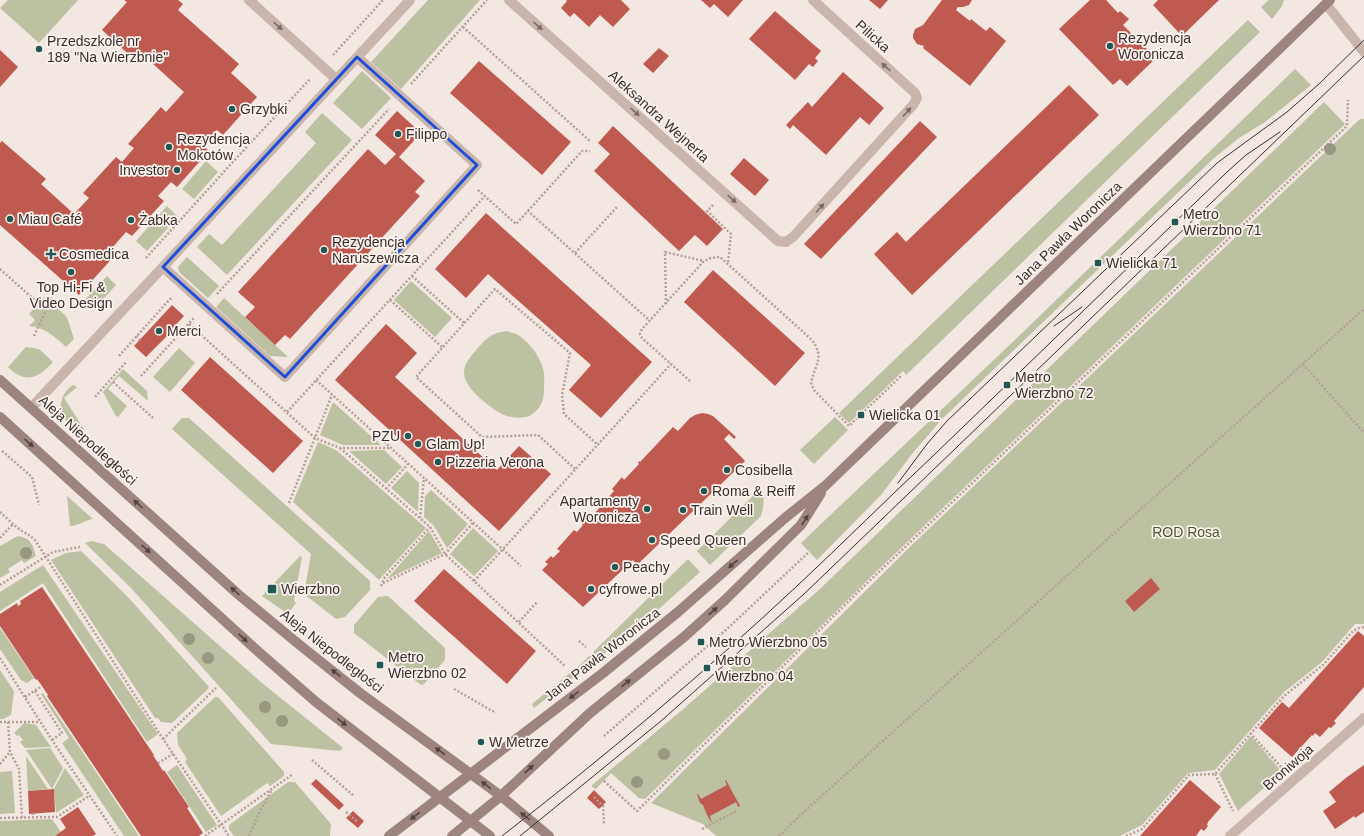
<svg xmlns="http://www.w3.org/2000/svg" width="1364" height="836" viewBox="0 0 1364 836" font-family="Arial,sans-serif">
	<rect width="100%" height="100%" fill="#f2e7e1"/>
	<path fill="#bbc1a1" d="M8,0H78L39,43L0,8Z
		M428,0H480L401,89L371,62Z
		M1269,0H1284L1282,6L1272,19L1261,7Z
		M1248,20L1260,32L906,375L903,371L849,423L839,413Z
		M1295,69L1311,85L1265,122L1239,138L1213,159L941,420L912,454L881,495L817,560L801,543L1020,335Z
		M362,71L391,98L362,129L333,103Z
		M1324,102L1345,124L879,569L645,799L639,798L611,773L596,789L591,786L681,711L821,588Z
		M322,113L352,140L227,275L197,247L209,234L222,245L316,143L305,132Z
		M1360,119H1364V624H1355L1321,663L1284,692L1215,770L1188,773L1142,825L1120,836H716L703,824L651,803L915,542Z
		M206,161L218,172L194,199L182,189Z
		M167,206L178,217L147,251L136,241Z
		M187,257L219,286L208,298L179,272L178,267Z
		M107,276L116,285L94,309L85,300Z
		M411,281L452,318L435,337L394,300Z
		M44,297L65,315L68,320L74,339L66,347C55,337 45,327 29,326L35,320L29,314Z
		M224,298L288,357L270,356L216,307Z
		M507,331C510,333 515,333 518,335C529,342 540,356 543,369C545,374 544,381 544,387C544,399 542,408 531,415C525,419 511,418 504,415C493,410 468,391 465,378C461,367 470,357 477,349C487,338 491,333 507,331Z
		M26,347L39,349L53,362C37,379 26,384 8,367Z
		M179,348L195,363L170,392L153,377Z
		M123,369L147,391L148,401L119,376L108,389L127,406L118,417L116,416L103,392Z
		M73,385L77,387L64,398L84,429L80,434C75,429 70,425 66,421C56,409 61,393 73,385Z
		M333,402L381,445H343L320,435Z
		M835,417L848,430L814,464L800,450Z
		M182,418H189L370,581V590L345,617L336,619L304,594L311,554L172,429Z
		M318,442L336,450L426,528L379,580L293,502Z
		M384,450L402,467L386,484L349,451Z
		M407,471L419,483L418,512L391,488Z
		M761,488C765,498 764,505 761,516L710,565L697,551Z
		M431,490L468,524L447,548L434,526L424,517L425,496Z
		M67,496L93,519C85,520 78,526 70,526Z
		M473,528L498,551L474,576L450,554Z
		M429,531L442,553L387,579Z
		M18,536C31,538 33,545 36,556L24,563L22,560L8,569L10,572L0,578V546Z
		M91,541L104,544L262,683L343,748L340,751L271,744L131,588L85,543Z
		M81,551L126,595L209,687L207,690L172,723L161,722L158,718H155L51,560L66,553Z
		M300,556L302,557L294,601L296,603L288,614L262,596Z
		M688,559L700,572L660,608L609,650L534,708L532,704L581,664Z
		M43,565L158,734L147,742L43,583L0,611V592Z
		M388,596L445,648V660L424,684L421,685L354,633V625L378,597Z
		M0,628L34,678L27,683L21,680L0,649Z
		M0,670L14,691L11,715L3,719H0Z
		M43,693L139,836H124L62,743L69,738L41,694Z
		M215,697H218L284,772V776L270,786L267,783L221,816L185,762L187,759L178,745L177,733Z
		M24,723L36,725L51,747L25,748L20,742L23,740L19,735L17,736L14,733Z
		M1251,736L1282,772L1238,811L1219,774Z
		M50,748L63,768L52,789L26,750Z
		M26,756L48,789L28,791Z
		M177,765L217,825L206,832L167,772Z
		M65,768L84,795L56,813L54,789Z
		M12,771L15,813L0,814V772Z
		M288,782H295L331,824L330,836H234L229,829V825Z
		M52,819L61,832L55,836H0V821Z"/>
	<path fill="#bf5a51" d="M124,0H178L183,4L178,10L239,64L231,73L257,97L223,135L217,130L203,146L209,151L177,187L171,182L158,196L164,201L132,236L126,232L112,248L117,253L79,295L0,225V143L2,141L46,179L41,184L74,214L89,198L83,193L116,157L122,162L134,148L128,144L161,107L166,112L184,92L141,53L135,60L102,30L127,2Z
		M566,0H621L630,9L613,27L600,15L589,27L574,13L570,17L561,8L567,1Z
		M701,0H743L728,17L714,4L710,8Z
		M869,0H888L880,9Z
		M942,0H972L969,5L963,7H958L956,10L970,21L971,19L986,31L990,27L1006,41L970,86L923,48L924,46L917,44L913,38V35L915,29L923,25Z
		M1090,0H1106L1118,13L1120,11L1129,19L1123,25L1156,58L1127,86L1120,79L1113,85L1059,29Z
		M1158,0H1219L1182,36L1153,5Z
		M775,11L821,51L815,58L818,61L813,67L809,64L795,80L749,39Z
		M659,48L669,56L653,73L643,64Z
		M0,50L18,67L0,87Z
		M479,61L571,142L542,175L450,93Z
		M843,72L884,108L869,125L860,117L826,155L793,125L790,129L786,125L808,102L812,107Z
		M1069,85L1099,115L912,295L874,254L897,232L906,242Z
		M397,111L421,133L399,157L425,181L415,192L420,196L290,339L285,335L275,345L245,317L255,307L238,292L368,149L385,165L396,154L375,135Z
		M920,121L937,137L821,259L804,244Z
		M613,126L723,229L707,246L695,235L679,251L594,171L610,154L598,143Z
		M744,158L769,180L755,196L730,174Z
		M486,213L652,362L601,418L569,390L591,365L488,274L466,298L435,269Z
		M713,270L805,353L775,386L684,302Z
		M172,305L184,316L171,330L172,331L146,357L134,346Z
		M386,324L417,353L395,377L497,470L519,446L551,474L499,531L335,380Z
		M210,357L303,441L273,473L181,390Z
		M702,413L708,414L713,416L736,437L734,439L729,434L724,439L745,461L637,565L633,560L583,607L542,570L548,564L545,562L551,556L553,558L560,551L557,549L574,530L577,532L583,525L581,523L589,514L592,516L603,504L602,503L603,501L604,502L614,491L612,489L622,477L624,480L639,464L638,463L639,461L640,462L673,427L678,431L690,418L695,415Z
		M444,569L536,651L507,684L414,601Z
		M1151,578L1160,589L1134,612L1125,601Z
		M42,587L154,755H153L163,771L164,770L189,807L187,808L203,833L199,836H141L47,696L48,695L42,686L37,679L36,680L0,626V614L17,603L18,606L21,604L20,601Z
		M1358,631L1364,636V687L1334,721L1336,723L1331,728L1329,727L1320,737L1315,733L1313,736L1312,735L1292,757L1259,728L1282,702L1289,708Z
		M1364,765V812L1355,818L1354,816L1335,829L1323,811L1336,802L1329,792L1347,777Z
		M316,779L344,805L339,810L311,784Z
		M726,780L740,806L738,807L736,802L710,816L712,823L707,815L703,805L700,803L697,794H698L701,799L727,785L725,781Z
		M1190,780L1221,807L1208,822L1207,825L1208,826L1204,831L1201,829L1196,836H1140Z
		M54,789L55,812L29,814L28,791Z
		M594,790L606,802L599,809L587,798Z
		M78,807L96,834L93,836H55L66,828L60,819Z
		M353,811L364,821L358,828L346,818Z"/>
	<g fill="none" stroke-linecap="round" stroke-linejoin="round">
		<path stroke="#b69f97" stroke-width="2.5" stroke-dasharray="2 2" stroke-linecap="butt" d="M463,27L591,142
			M333,55L383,0
			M411,84L487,0
			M478,190L516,224L528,211L650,321
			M713,205L707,211L731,234L728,263
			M528,211L582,151H590
			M575,253L617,207
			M146,258L231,164L310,79
			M0,269L38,303
			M412,276L464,323
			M217,294L389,109
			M390,300L442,347
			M666,304L665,252L704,261
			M189,324L315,438L340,448H389
			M34,336L53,295
			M136,336L140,340
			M119,356L170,299H173
			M1303,364L1364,433
			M141,376L194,318
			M316,380L521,566
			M690,381L642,338L640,334L642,329L704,261L711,258L720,257L812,340C825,358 815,364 811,383L814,390L849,426L902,375
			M113,382L153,418
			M95,397L126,362
			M287,412L485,196
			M340,448L430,527L445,554L565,666
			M2,451L32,477L39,505
			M575,469L538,435L482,437L416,377L495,289L570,353L562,395L564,414L598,445
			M386,489L408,464
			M289,503L332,395
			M0,512C7,518 14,526 22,531C27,534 31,536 35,540L163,739L229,836
			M420,518L424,478
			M0,538L13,524
			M474,581L671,364
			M383,583L445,554L473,523
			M0,585L53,552L80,547
			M381,586L385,577L430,527
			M519,622L537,602
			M579,641L586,647
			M0,658L52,740L117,836
			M454,689L496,713
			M35,691L62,733L52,740
			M25,697L42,686
			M0,722H40
			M8,722L10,752L19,769L22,818
			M1250,733L1282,768
			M604,736L727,629L809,552
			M163,739L216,688
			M312,760L354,796
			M158,763L173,754
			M0,764L10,752
			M1215,774L1233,811
			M604,781L637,811L861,589L1347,126L1348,100
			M594,797L603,806L604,824
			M346,812L358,822
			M33,813V817
			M0,818L57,817L89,796
			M702,829L737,811
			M205,836L293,774
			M249,836L258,815L271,791
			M779,836L806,810L1364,309
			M1126,836L1142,829L1189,775L1215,774L1284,696L1323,665L1353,631L1359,628L1364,627"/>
		<path stroke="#cab5ad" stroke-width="10" d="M249,0L336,79
			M509,0L778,241L786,242L793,237L913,105L917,98L915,93L813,0
			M1326,4L1364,52
			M163,267L285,377L477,165L357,57
			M31,408L163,267L410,0
			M1230,836L1364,718"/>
		<path stroke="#9e847e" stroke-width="10" d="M0,380L239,595L301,646L360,693L501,796L549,836
			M0,417L261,654L316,702L490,836
			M389,836L603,673L678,612L785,518L825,486L1330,0
			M452,836L501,796L590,713L684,637L725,600L801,525L821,493"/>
		<path stroke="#392d2b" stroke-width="1" d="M1054,326L1082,307
			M898,483L927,444L947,421L1217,163L1287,112L1320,83L1364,40
			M502,836C604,757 703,674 797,586C843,543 888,498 934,455L1227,172L1246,155L1280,132
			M520,836L661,721L804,594L1364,56"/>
	</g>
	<g fill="#989780">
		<circle cx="1330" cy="149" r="6"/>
		<circle cx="26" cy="553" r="6"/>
		<circle cx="189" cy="639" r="6"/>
		<circle cx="208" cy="658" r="6"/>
		<circle cx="265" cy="707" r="6"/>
		<circle cx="282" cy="721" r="6"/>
		<circle cx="664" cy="754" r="6"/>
		<circle cx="637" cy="782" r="6"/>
	</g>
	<defs><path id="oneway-solid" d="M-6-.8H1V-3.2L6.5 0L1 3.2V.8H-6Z"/></defs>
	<g fill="#7a6a66">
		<use href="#oneway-solid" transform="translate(278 26) rotate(42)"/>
		<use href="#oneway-solid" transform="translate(538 26) rotate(42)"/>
		<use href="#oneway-solid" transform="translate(886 67) rotate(-138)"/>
		<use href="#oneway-solid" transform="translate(635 112) rotate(42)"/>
		<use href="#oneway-solid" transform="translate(907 112) rotate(-48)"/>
		<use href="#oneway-solid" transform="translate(732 199) rotate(42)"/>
		<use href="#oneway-solid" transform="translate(820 208) rotate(-48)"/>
	</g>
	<g fill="#524340">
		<use href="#oneway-solid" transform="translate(29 443) rotate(42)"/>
		<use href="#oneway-solid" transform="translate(138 504) rotate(-138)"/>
		<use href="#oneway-solid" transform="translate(805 520) rotate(-57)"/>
		<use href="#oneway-solid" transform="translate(146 549) rotate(42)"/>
		<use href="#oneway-solid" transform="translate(733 564) rotate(139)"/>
		<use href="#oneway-solid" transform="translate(235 591) rotate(-138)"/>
		<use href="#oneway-solid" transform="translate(713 611) rotate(-42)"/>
		<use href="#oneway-solid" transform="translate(243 638) rotate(43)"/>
		<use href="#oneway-solid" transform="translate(336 673) rotate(-142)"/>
		<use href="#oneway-solid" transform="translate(626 683) rotate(-39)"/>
		<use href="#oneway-solid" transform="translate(574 695) rotate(143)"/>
		<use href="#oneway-solid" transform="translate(342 722) rotate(38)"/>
		<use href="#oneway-solid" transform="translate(440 751) rotate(-144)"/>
		<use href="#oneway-solid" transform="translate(529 769) rotate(-43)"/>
		<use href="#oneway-solid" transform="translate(486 785) rotate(-143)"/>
		<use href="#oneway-solid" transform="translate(415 816) rotate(142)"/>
		<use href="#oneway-solid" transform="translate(525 816) rotate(-141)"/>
	</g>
	<path fill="none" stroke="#1d4ed8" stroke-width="3" stroke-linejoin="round" d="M357,57L477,165L285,377L163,267Z"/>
	<g fill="#225853" stroke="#faf2ed" stroke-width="1.5">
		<circle cx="1110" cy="46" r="4"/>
		<circle cx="39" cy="49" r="4"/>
		<circle cx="232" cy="109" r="4"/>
		<circle cx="398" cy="134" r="4"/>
		<circle cx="169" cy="147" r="4"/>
		<circle cx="177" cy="170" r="4"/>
		<circle cx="10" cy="219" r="4"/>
		<circle cx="131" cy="220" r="4"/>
		<rect x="1171" y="218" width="8" height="8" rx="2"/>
		<circle cx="324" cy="250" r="4"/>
		<path d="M49 248h4v4h4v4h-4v4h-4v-4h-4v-4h4z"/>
		<rect x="1094" y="259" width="8" height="8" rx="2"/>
		<circle cx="71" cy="272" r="4"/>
		<circle cx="159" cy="331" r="4"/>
		<rect x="1003" y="381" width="8" height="8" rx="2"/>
		<rect x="857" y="411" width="8" height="8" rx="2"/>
		<circle cx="408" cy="436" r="4"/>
		<circle cx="418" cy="444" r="4"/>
		<circle cx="438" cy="462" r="4"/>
		<circle cx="727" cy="470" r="4"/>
		<circle cx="704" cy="491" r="4"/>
		<circle cx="647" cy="509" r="4"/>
		<circle cx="683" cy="510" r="4"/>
		<circle cx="652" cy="540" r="4"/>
		<circle cx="615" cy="567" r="4"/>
		<rect x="267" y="584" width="10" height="10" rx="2"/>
		<circle cx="591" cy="589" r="4"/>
		<rect x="697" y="638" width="8" height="8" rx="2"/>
		<rect x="376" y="661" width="8" height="8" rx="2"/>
		<rect x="703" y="664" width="8" height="8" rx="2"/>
		<circle cx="481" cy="742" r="4"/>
	</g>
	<g text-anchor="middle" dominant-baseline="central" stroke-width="3.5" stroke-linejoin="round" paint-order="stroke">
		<g font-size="14" fill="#392d2b" stroke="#faf2ed">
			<text transform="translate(873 36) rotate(42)">Pilicka</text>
			<text transform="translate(659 116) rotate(42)">Aleksandra Wejnerta</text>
			<text transform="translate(1068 233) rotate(-44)">Jana Pawła Woronicza</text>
			<text transform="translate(88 440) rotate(42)">Aleja Niepodległości</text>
			<text transform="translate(332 651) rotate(38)">Aleja Niepodległości</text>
			<text transform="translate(602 654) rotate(-38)">Jana Pawła Woronicza</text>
			<text transform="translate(1288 767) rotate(-41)">Broniwoja</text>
		</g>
		<g font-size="14" fill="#392d2b" stroke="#faf2ed" text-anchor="start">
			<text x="1118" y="38">Rezydencja<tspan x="1118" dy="16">Woronicza</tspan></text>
			<text x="47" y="41">Przedszkole nr<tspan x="47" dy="16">189 "Na Wierzbnie"</tspan></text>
			<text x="240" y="109">Grzybki</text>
			<text x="406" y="134">Filippo</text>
			<text x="177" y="139">Rezydencja<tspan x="177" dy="16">Mokotów</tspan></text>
			<text x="169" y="170" text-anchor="end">Investor</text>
			<text x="1183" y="214">Metro<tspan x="1183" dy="16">Wierzbno 71</tspan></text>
			<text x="18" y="219">Miau Café</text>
			<text x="139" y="220">Żabka</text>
			<text x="332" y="242">Rezydencja<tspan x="332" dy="16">Naruszewicza</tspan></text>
			<text x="59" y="254">Cosmedica</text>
			<text x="1106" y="263">Wielicka 71</text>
			<text x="71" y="287" text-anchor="middle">Top Hi-Fi &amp;<tspan x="71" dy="16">Video Design</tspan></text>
			<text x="167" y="331">Merci</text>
			<text x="1015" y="377">Metro<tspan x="1015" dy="16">Wierzbno 72</tspan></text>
			<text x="869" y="415">Wielicka 01</text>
			<text x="400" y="436" text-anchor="end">PZU</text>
			<text x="426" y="444">Glam Up!</text>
			<text x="446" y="462">Pizzeria Verona</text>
			<text x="735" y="470">Cosibella</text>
			<text x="712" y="491">Roma &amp; Reiff</text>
			<text x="639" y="501" text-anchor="end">Apartamenty<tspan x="639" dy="16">Woronicza</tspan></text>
			<text x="691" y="510">Train Well</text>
			<text x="660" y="540">Speed Queen</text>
			<text x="623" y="567">Peachy</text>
			<text x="281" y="589">Wierzbno</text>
			<text x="599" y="589">cyfrowe.pl</text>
			<text x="709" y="642">Metro Wierzbno 05</text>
			<text x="388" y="657">Metro<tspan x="388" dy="16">Wierzbno 02</tspan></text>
			<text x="715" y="660">Metro<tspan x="715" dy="16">Wierzbno 04</tspan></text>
			<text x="489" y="742">W Metrze</text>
		</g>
		<g font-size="14" fill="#4e5630" stroke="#faf2ed">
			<text x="1186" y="532">ROD Rosa</text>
		</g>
	</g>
</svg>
